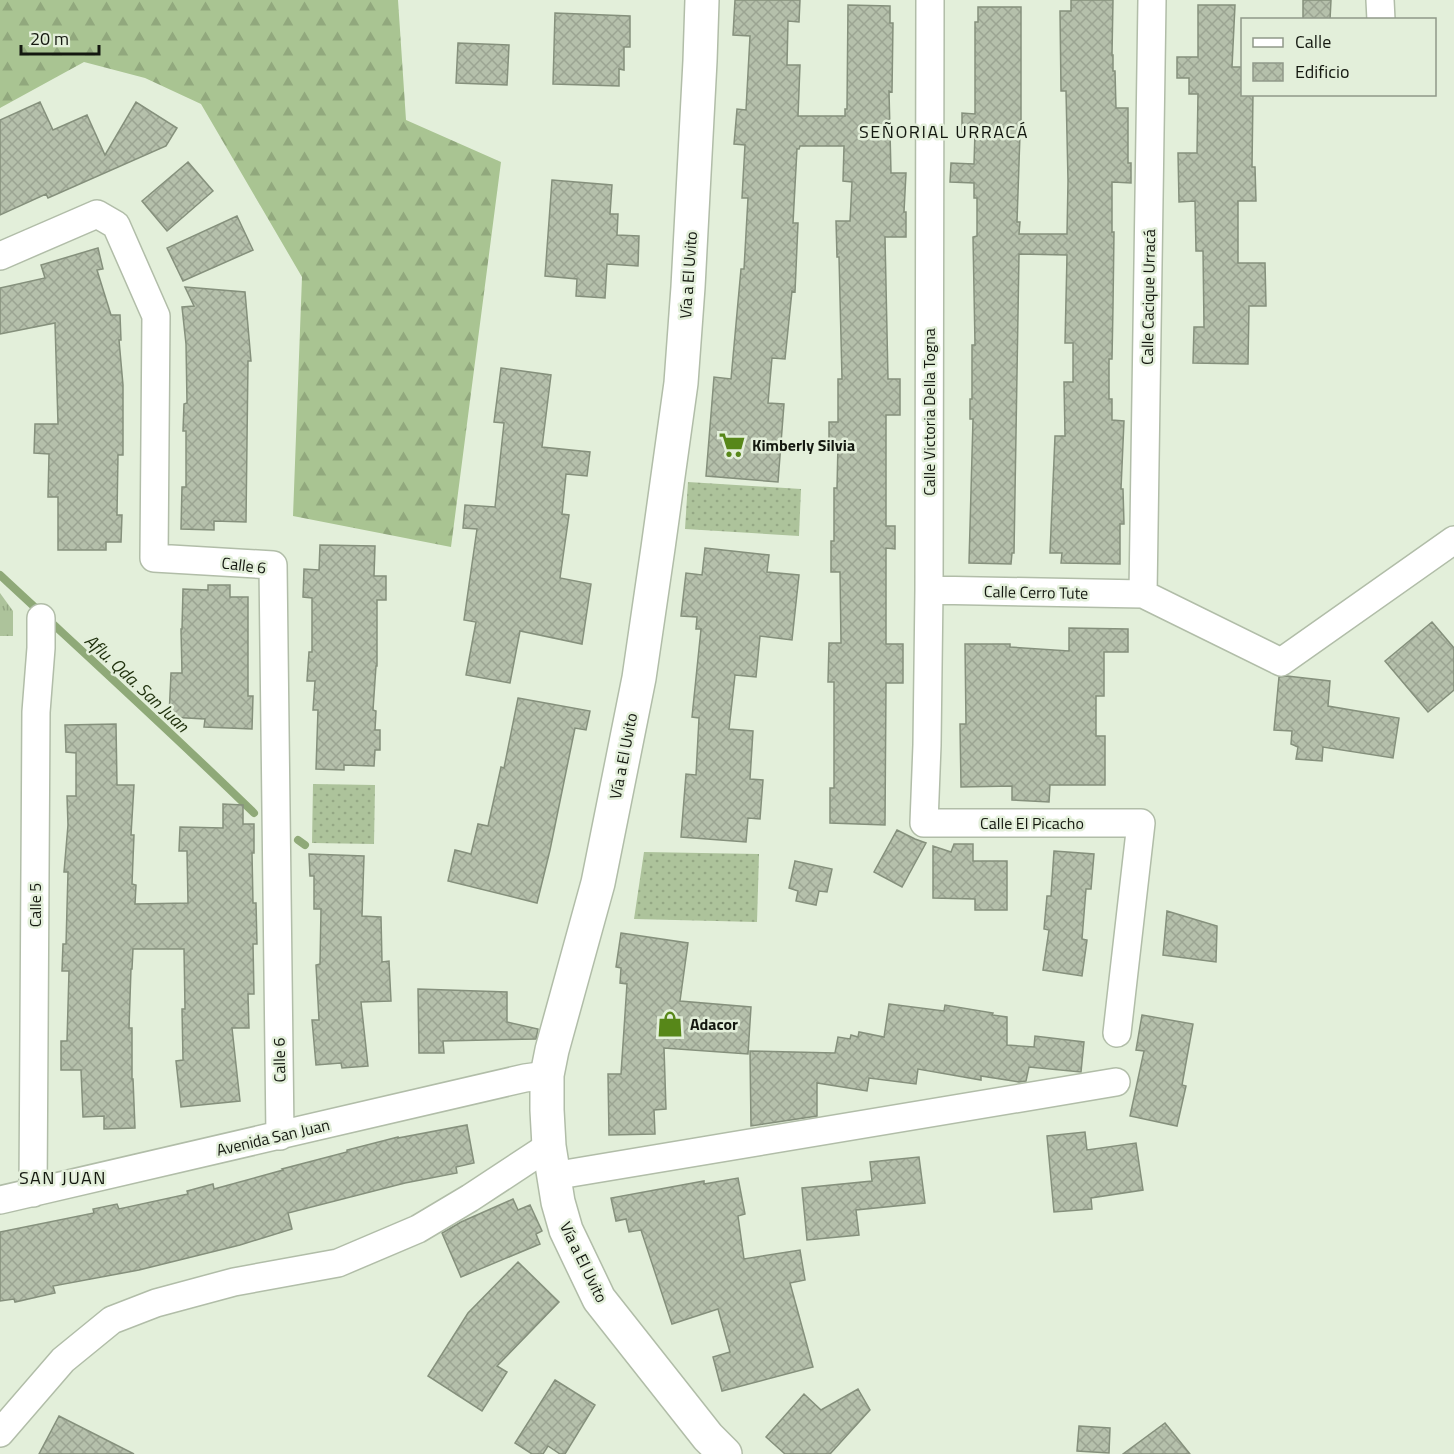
<svg xmlns="http://www.w3.org/2000/svg" width="1454" height="1454" viewBox="0 0 1454 1454" font-family="'Titillium Web',sans-serif">
	<defs>
		<pattern id="grass-dots" width="8" height="8" patternUnits="userSpaceOnUse" patternTransform="scale(1.5)"><rect width="8" height="8" fill="#adc39b"/><path d="M2 2h.1M6 6h.1" fill="none" stroke="#94a784" stroke-width="1.8" stroke-linecap="round"/></pattern>
		<pattern id="forest-firs" width="22" height="20" patternUnits="userSpaceOnUse" patternTransform="scale(1.5)"><rect width="22" height="20" fill="#a9c492"/><path d="M5 1l3.5 6h-7zM16 11l3.5 6h-7z" fill="#91a87d"/></pattern>
		<pattern id="park-tufts" width="24" height="20" patternUnits="userSpaceOnUse" patternTransform="scale(1.5)"><rect width="24" height="20" fill="#adc39b"/><path d="M3 7l-1-3M5 7V3M7 7l1-3M15 17l-1-3M17 17v-4M19 17l1-3" fill="none" stroke="#94a784"/></pattern>
		<pattern id="building-cross-hatch" width="8" height="8" patternUnits="userSpaceOnUse" patternTransform="scale(1.5)"><rect width="8" height="8" fill="#b5c0ab"/><path d="M0 0l8 8M0 8l8-8" fill="none" stroke="#9ba492"/></pattern>
	</defs>
	<rect width="100%" height="100%" fill="#e3efda"/>
	<path fill="url(#grass-dots)" d="M688,482L801,489L799,536L685,529Z
		M313,784L375,785L374,844L312,843Z
		M644,852L759,854L757,922L634,919Z"/>
	<path fill="url(#forest-firs)" d="M0,0H398L406,120L501,162L451,547L293,516L302,277L201,104L145,78L84,62L0,108Z"/>
	<path fill="url(#park-tufts)" d="M0,593L13,611V636H0Z"/>
	<g fill="none" stroke-linecap="round" stroke-linejoin="round">
		<path stroke="#8fa978" stroke-width="8" d="M0,575C85,654 171,732 254,813
			M298,840L305,845"/>
	</g>
	<path fill="url(#building-cross-hatch)" stroke="#85907c" stroke-width="1.5" d="M735,0H800L799,22L788,21L787,65H800L798,116H845V109H847L848,5L890,6V23H893L892,92L889,91L891,173H906L904,212H906V237H885L888,379H900V415H886V526H895V549L886,548V644H903V683H886L885,825L830,823V788H834V682H828L829,643H841L840,572H831V541H834V488H837L838,444L829,445V422H838V379H842L839,257H837L836,221H850L852,182L843,181L844,146H800L799,149H797L793,223H798L795,292L792,291L785,359L772,358L768,403L784,404L778,482L706,476L714,377L731,379L741,269H744L748,198H742L745,145L734,144L737,109L746,110L750,36L733,35Z
		M1071,0H1113L1112,55H1113V71H1115L1116,108H1128V163H1131V183L1112,182V232H1114L1113,307L1112,359H1109V399H1112V420L1124,421L1121,489H1123L1124,524H1120V564L1061,563L1062,553H1050L1055,436H1065L1064,382H1073V343H1065L1067,255L1019,254L1014,553H1012L1011,564L969,563L973,419H970V399H972V345H975L973,237L977,236V198H974V183L950,182L951,163L974,164L975,132H962V113L975,114V22H978V7H1021V134H1020L1017,222H1020L1019,234H1067L1068,181L1066,91H1061L1060,11H1071Z
		M1303,0H1331L1330,20H1303Z
		M1198,5H1235L1232,67H1242V94H1253L1252,167H1255L1256,201H1238V263H1265L1266,306H1249L1248,364L1193,363L1194,327H1204L1203,251H1196L1195,201L1179,202L1178,153H1197L1198,94H1189V78H1177V57H1198Z
		M555,13L630,16V47H624V70L619,69V86L553,84Z
		M458,43L509,45L507,85L456,83Z
		M40,102L53,130L87,115L105,155L136,102L177,128L166,146L48,198L46,194L0,215V120Z
		M188,162L213,191L167,231L142,201Z
		M552,180L612,185L610,214H618L617,235L639,236L638,266L607,264L605,298L576,296L577,279L545,276Z
		M237,216L253,250L183,281L167,248Z
		M98,248L103,269L97,270L111,315H120L121,340H119L123,385V455H118L117,515H122L121,542H106V550H58V497H48L49,454L34,453L35,424H58L55,323L0,334V288L45,278L41,265Z
		M185,287L245,292L251,361H248L246,522L214,521V530L181,529L182,487H186V431H183L184,404L187,403L186,344L182,307L194,306Z
		M501,368L551,375L542,447L590,452L587,476L566,474L562,514L569,515L560,578L591,584L582,644L520,631L510,683L466,675L476,622L464,620L477,529L463,528L465,505L495,507L504,423L494,422Z
		M320,545L375,546L374,576H386V600H377V666H376L373,710L376,711L375,730H380V750H375L374,766L344,765V770L316,769L318,710H313L315,681H307L309,652H312V598L303,597L304,569L319,570Z
		M705,548L769,555L767,572L799,575L792,640L760,636L756,677L735,675L729,729L753,731L750,779L763,780L760,819L748,818L746,842L681,837L686,774L696,775L699,718L692,717L701,629H696L697,617L681,616L686,573L702,575Z
		M208,585H230V597H248V696H253L252,729L204,727L205,719L169,717L171,673H182L181,629H182L183,589L208,590Z
		M1432,622L1454,648V690L1428,712L1385,661Z
		M1069,628L1128,629V652H1104V696H1096V736H1105V785H1050L1049,802L1012,800V786L961,787L960,724H966L965,644H1010V647L1069,651Z
		M1287,676L1330,681L1328,706L1399,718L1393,758L1323,747L1322,761L1296,759L1298,747L1291,744L1292,731L1274,730L1279,677Z
		M518,698L590,711L586,730L575,728L550,850L537,903L448,881L455,850L471,854L478,824L488,826L501,767L504,768Z
		M116,724L117,785H134L131,835H134L132,884L136,885L135,904L188,903L187,851H179L180,827L223,828V804L243,805V824H254V853H252L253,903H256L257,944H253L254,994H248L249,1028H232L240,1101L181,1107L176,1061L183,1060L182,1009H185L184,949H133L132,969H131L129,1028H132V1079H133L135,1128L104,1129V1116L83,1117L81,1070H61V1041H67L69,971H62L63,944H66L68,872H64L68,825L67,796H76V753L66,752L65,725Z
		M897,830L915,839L926,843L902,887L874,872Z
		M954,844H973V861H1007V910H975V899L933,898V846L951,852Z
		M1054,851L1094,854L1091,889H1086L1082,939L1087,940L1082,976L1043,970L1049,930L1044,929L1047,896H1051Z
		M309,854L364,856L362,916L381,917L382,962L389,961L391,1001L361,1002L368,1066L342,1068L341,1063L316,1065L312,1020H319L316,965L320,964L321,909H314V876H310Z
		M795,861L832,869L827,892L819,891L816,905L796,901L798,891L789,888Z
		M1167,911L1217,926L1216,962L1163,955Z
		M621,933L688,943L680,1001L751,1007L748,1054L664,1048L666,1109L654,1110L655,1134L609,1135L608,1074H621L627,984L620,983L621,968L616,967Z
		M418,989L507,992V1022L538,1029L536,1039L443,1041L444,1053H419Z
		M889,1004L944,1011L945,1005L993,1013L992,1015L1007,1017V1045L1034,1047L1035,1036L1084,1042L1081,1072L1029,1067L1026,1081L1019,1082L981,1076V1080L918,1069L916,1084L869,1078L867,1091L817,1083V1116L751,1126L750,1051L835,1053L838,1037L850,1039L851,1035L858,1037L859,1032L884,1037Z
		M1142,1015L1193,1024L1182,1085L1186,1086L1177,1126L1130,1116L1144,1051L1136,1050Z
		M467,1125L474,1163L456,1167L457,1173L405,1183L288,1213L292,1229L240,1245L139,1270L53,1286L55,1293L15,1302L14,1299L0,1301V1232L94,1213L93,1209L117,1204L119,1209L188,1194L187,1191L213,1184L214,1189L283,1170L282,1169L347,1152V1150L398,1137V1138Z
		M1085,1132L1087,1150L1136,1143L1143,1190L1091,1198L1092,1209L1054,1212L1047,1136Z
		M919,1157L925,1203L856,1210L859,1235L807,1240L802,1188L872,1181L870,1162Z
		M738,1178L745,1214L738,1216L744,1259L800,1250L805,1280L790,1283L813,1367L722,1391L713,1357L730,1352L718,1309L672,1324L641,1230L629,1232L626,1219L616,1221L611,1198L704,1181V1184Z
		M513,1199L518,1210L530,1205L542,1231L536,1234L540,1244L461,1277L442,1233L461,1222Z
		M518,1262L559,1302L497,1366L507,1372L482,1411L428,1376L468,1313Z
		M555,1380L595,1405L565,1454H560L548,1446L543,1454H532L515,1443Z
		M858,1389L870,1410L830,1454H785L766,1437L804,1394L821,1410Z
		M59,1416L134,1454H39Z
		M1165,1423L1190,1454H1123Z
		M1079,1426L1110,1428L1109,1453L1077,1451Z"/>
	<g fill="none" stroke-linecap="round" stroke-linejoin="round">
		<g stroke="#b1bda8" stroke-width="30">
			<path id="street" d="M930,0L929,590L927,745L924,823H1141L1117,1033
				M1380,0L1381,20
				M0,256L97,214L116,225L156,316L154,558L273,565L280,1136
				M929,590L1143,594L1281,662L1454,540
				M1143,594L1152,0
				M553,1176L1116,1082
				M33,1193L36,712L41,648V618
				M0,1200L525,1078L547,1075
				M0,1433L63,1360L112,1320L156,1303L234,1282L338,1263L418,1229L470,1198L549,1146"/>
		</g>
		<g stroke="#b1bda8" stroke-width="36">
			<path id="secondary" d="M702,0L700,61L688,287L681,383L658,548L639,678L598,883L552,1050L547,1075V1110L549,1146L558,1202L566,1230L599,1299L708,1437L725,1454"/>
		</g>
		<use href="#street" stroke="#fff" stroke-width="27"/>
		<use href="#secondary" stroke="#fff" stroke-width="33"/>
	</g>
	<defs>
		<g id="supermarket-bare" transform="scale(2.07)"><path d="M-6-5.5h2.5l.6 2H6L4.5 2H-2.5L-4.4-4H-6ZM-1.5 3.2a1.3 1.3 0 1 0 .1 0ZM3 3.2a1.3 1.3 0 1 0 .1 0Z" fill="#578719" stroke="#e3efda" stroke-width="2.5" paint-order="stroke"/></g>
		<g id="shop-bare" transform="scale(2.07)"><path d="M-5-2.5h2.3a2.7 3.5 0 0 1 5.4 0H5L5.5 6h-11ZM-1.5-2.5h3a1.5 2.3 0 0 0-3 0Z" fill="#578719" stroke="#e3efda" stroke-width="2.5" paint-order="stroke"/></g>
	</defs>
	<g fill-rule="evenodd">
		<use href="#supermarket-bare" x="732" y="445"/>
		<use href="#shop-bare" x="670" y="1024"/>
	</g>
	<g text-anchor="middle" dominant-baseline="central" stroke-width="5" stroke-linejoin="round" paint-order="stroke">
		<g font-size="16" fill="#141810" stroke="#e3efda">
			<text transform="translate(688 275) rotate(-86)">Vía a El Uvito</text>
			<text transform="translate(1148 297) rotate(-89)">Calle Cacique Urracá</text>
			<text transform="translate(929 412) rotate(-90)">Calle Victoria Della Togna</text>
			<text transform="translate(244 565) rotate(7)">Calle 6</text>
			<text transform="translate(1036 592) rotate(1)">Calle Cerro Tute</text>
			<text transform="translate(623 756) rotate(-79)">Vía a El Uvito</text>
			<text x="1032" y="823">Calle El Picacho</text>
			<text transform="translate(35 905) rotate(-90)">Calle 5</text>
			<text transform="translate(279 1060) rotate(-91)">Calle 6</text>
			<text transform="translate(273 1137) rotate(-13)">Avenida San Juan</text>
			<text transform="translate(584 1262) rotate(64)">Vía a El Uvito</text>
		</g>
		<g font-size="16" font-weight="bold" fill="#141810" stroke="#e3efda" text-anchor="start">
			<text x="752" y="445">Kimberly Silvia</text>
			<text x="690" y="1024">Adacor</text>
		</g>
		<g font-size="18" letter-spacing="1.5" fill="#141810" stroke="#e3efda">
			<text x="944" y="131">SEÑORIAL URRACÁ</text>
			<text x="63" y="1177">SAN JUAN</text>
		</g>
		<g font-size="18" font-style="italic" fill="#1e2f0b" stroke="#e3efda">
			<text transform="translate(137 683) rotate(43)">Aflu. Qda. San Juan</text>
		</g>
	</g>
	<rect x="1241" y="18" width="195" height="78" fill="#e3efda" stroke="#909989" stroke-width="1.5"/>
	<rect x="1253" y="38" width="30" height="9" fill="#ffffff" stroke="#909989" stroke-width="1.5"/>
	<text x="1295" y="48" font-size="18" fill="#141810">Calle</text>
	<rect x="1253" y="63" width="30" height="18" fill="url(#building-cross-hatch)" stroke="#909989" stroke-width="1.5"/>
	<text x="1295" y="78" font-size="18" fill="#141810">Edificio</text>
	<path d="M21 45v9h78v-9" fill="none" stroke="#141810" stroke-width="3"/>
	<text x="30" y="45" font-size="18" fill="#141810" stroke="#e3efda" stroke-width="4.5" paint-order="stroke">20 m</text>
</svg>
